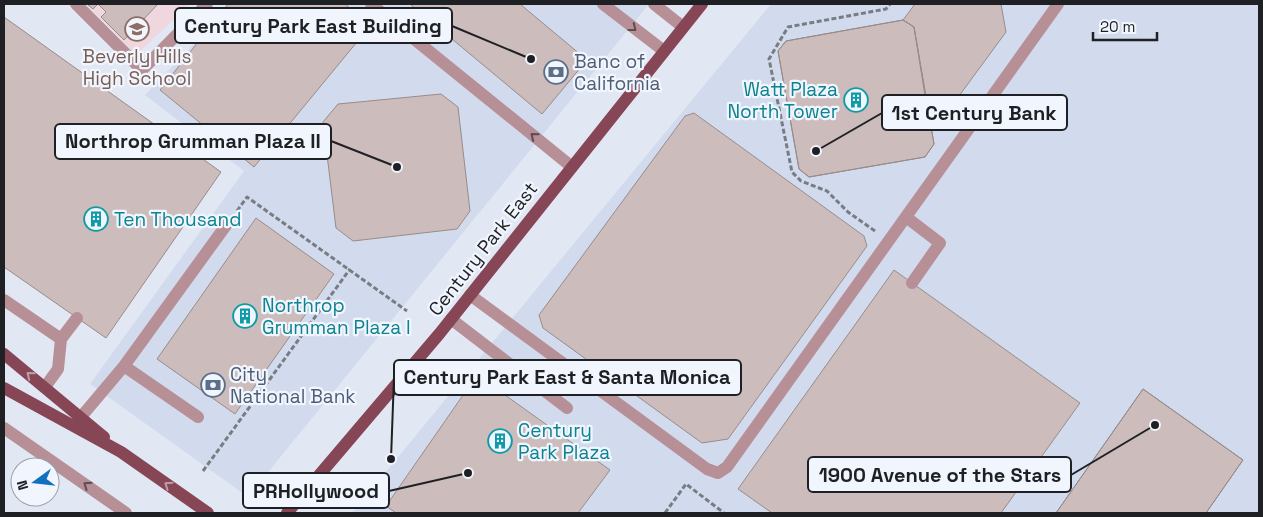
<svg xmlns="http://www.w3.org/2000/svg" width="1263" height="517" viewBox="0 0 1263 517" font-family="'Space Grotesk',sans-serif">
	<rect width="100%" height="100%" fill="#e2e8f3"/>
	<path fill="#d2dbed" d="M232,4H649L248,497L90,384L244,171L145,95Z
		M771,4H1259V513H352Z"/>
	<path fill="#efd6df" d="M86,4H190L136,55Z"/>
	<path fill="#ccbdbc" stroke="#988b8a" d="M87,4H158L124,40L101,17L106,12L98,4L93,9Z
		M228,4H345L371,25L254,167L160,90Z
		M410,4H520L587,60L542,114Z
		M915,4H1001L1006,32L948,111L928,114L914,27L903,20Z
		M4,17L221,172L106,338L4,267Z
		M903,20L914,27L934,144L925,157L809,177L799,169L778,51L786,41Z
		M903,20L914,27L934,144L925,157L809,177L799,169L778,51L786,41Z
		M441,94L458,107L470,211L457,229L353,241L336,228L323,122L338,104Z
		M694,113L864,236L867,246L728,439L702,443L543,328L539,315L685,116Z
		M256,218L334,274L235,414L157,359Z
		M894,270L1080,403L1001,513H772L738,489Z
		M477,375L610,470L578,513H396L386,506Z
		M1143,389L1243,460L1206,513H1056Z
		M1143,389L1243,460L1206,513H1056Z"/>
	<g fill="none" stroke-linecap="round" stroke-linejoin="round">
		<path stroke="#787c83" stroke-width="3" stroke-dasharray="5 2.5" stroke-linecap="butt" d="M237,211L247,197L407,311
			M875,231L848,212L827,191L801,181L792,172L769,59L788,27L886,9L890,4
			M203,471L350,269
			M665,513L686,484L724,513"/>
		<path stroke="#b79097" stroke-width="12" d="M76,4L142,70L207,4
			M371,4L572,167
			M603,4L664,51
			M654,4L683,27
			M906,217L940,243L912,283
			M470,295L707,469L718,473L727,467L1058,4
			M4,300L61,339L77,318
			M451,319L567,408
			M124,366L198,417
			M45,387L58,369L61,339
			M81,417L124,366L227,224
			M4,428L126,513"/>
		<path stroke="#874656" stroke-width="12" d="M4,354L104,437
			M4,388L121,452L208,513
			M287,513L440,333L702,4"/>
	</g>
	<defs><path id="oneway-chevron" d="M-2-3.5L2.5 0L-2 3.5" fill="none" stroke-width="1.6" stroke-linecap="round" stroke-linejoin="round" transform="scale(1.25)"/></defs>
	<g stroke="#5b4d52">
		<use href="#oneway-chevron" transform="translate(633 28) rotate(38)"/>
		<use href="#oneway-chevron" transform="translate(534 136) rotate(-141)"/>
		<use href="#oneway-chevron" transform="translate(87 485) rotate(-145)"/>
	</g>
	<g stroke="#bc9eaa">
		<use href="#oneway-chevron" transform="translate(30 375) rotate(-141)"/>
		<use href="#oneway-chevron" transform="translate(168 485) rotate(-145)"/>
	</g>
	<defs>
		<g id="school-ring" transform="scale(1.25)"><circle r="9.5" fill="#f1f5fe" stroke="#8d6e63" stroke-width="1.5"/><path d="M0-5L7-2L0 1L-7-2ZM-4 1L0 2.5L4 1V4Q0 6-4 4Z" fill="#8d6e63"/></g>
		<g id="bank-ring" transform="scale(1.25)"><circle r="9.5" fill="#f1f5fe" stroke="#5c6f8a" stroke-width="1.5"/><path d="M-6-4H6V4H-6ZM0-2.3a2.3 2.3 0 1 0 0 4.6a2.3 2.3 0 1 0 0-4.6Z" fill="#5c6f8a"/></g>
		<g id="building-ring" transform="scale(1.25)"><circle r="9.5" fill="#f1f5fe" stroke="#0f9aa8" stroke-width="1.5"/><path d="M-4-6H4V6H1V3H-1V6H-4ZM-2.5-4.3h1.7v1.8h-1.7ZM.8-4.3h1.7v1.8H.8ZM-2.5-1h1.7V.8h-1.7ZM.8-1h1.7V.8H.8Z" fill="#0f9aa8"/></g>
	</defs>
	<g fill-rule="evenodd">
		<use href="#school-ring" x="137" y="29"/>
		<use href="#bank-ring" x="556" y="72"/>
		<use href="#building-ring" x="856" y="100"/>
		<use href="#building-ring" x="96" y="219"/>
		<use href="#building-ring" x="245" y="316"/>
		<use href="#bank-ring" x="213" y="385"/>
		<use href="#building-ring" x="500" y="441"/>
	</g>
	<g text-anchor="middle" dominant-baseline="central" stroke-width="4.5" stroke-linejoin="round" paint-order="stroke">
		<g font-size="19" fill="#785e54" stroke="#f1f5fe">
			<text x="137" y="56">Beverly Hills<tspan x="137" dy="22">High School</tspan></text>
		</g>
		<g font-size="19" fill="#4e5e75" stroke="#f1f5fe" text-anchor="start">
			<text x="574" y="61">Banc of<tspan x="574" dy="22">California</tspan></text>
			<text x="230" y="374">City<tspan x="230" dy="22">National Bank</tspan></text>
		</g>
		<g font-size="19" fill="#0d838f" stroke="#f1f5fe" text-anchor="start">
			<text x="838" y="89" text-anchor="end">Watt Plaza<tspan x="838" dy="22">North Tower</tspan></text>
			<text x="114" y="219">Ten Thousand</text>
			<text x="262" y="305">Northrop<tspan x="262" dy="22">Grumman Plaza I</tspan></text>
			<text x="518" y="430">Century<tspan x="518" dy="22">Park Plaza</tspan></text>
		</g>
		<g font-size="19" fill="#1e2024" stroke="#f1f5fe">
			<text transform="translate(483 249) rotate(-52)">Century Park East</text>
		</g>
	</g>
	<path fill="none" stroke="#1e2024" stroke-width="2" d="M531 59L452 26M816 151L882 113M397 167L331 141M391 459L394 377M1155 425L1071 475M468 473L389 491"/>
	<g fill="#1e2024" stroke="#f1f5fe" stroke-width="2">
		<circle cx="531" cy="59" r="5"/>
		<circle cx="816" cy="151" r="5"/>
		<circle cx="397" cy="167" r="5"/>
		<circle cx="391" cy="459" r="5"/>
		<circle cx="1155" cy="425" r="5"/>
		<circle cx="468" cy="473" r="5"/>
	</g>
	<g fill="#f1f5fe" stroke="#1e2024" stroke-width="2">
		<rect x="175" y="8" width="277" height="35" rx="5"/>
		<rect x="882" y="95" width="185" height="35" rx="5"/>
		<rect x="55" y="124" width="276" height="35" rx="5"/>
		<rect x="394" y="360" width="347" height="35" rx="5"/>
		<rect x="808" y="457" width="263" height="35" rx="5"/>
		<rect x="243" y="473" width="146" height="35" rx="5"/>
	</g>
	<g font-size="20" text-anchor="middle" font-weight="bold" fill="#1e2024">
		<text x="313" y="33">Century Park East Building</text>
		<text x="974" y="120">1st Century Bank</text>
		<text x="193" y="148">Northrop Grumman Plaza II</text>
		<text x="567" y="384">Century Park East &amp; Santa Monica</text>
		<text x="940" y="482">1900 Avenue of the Stars</text>
		<text x="316" y="498">PRHollywood</text>
	</g>
	<rect width="1263" height="517" fill="none" stroke="#1e2024" stroke-width="10"/>
	<g transform="translate(35 482) rotate(255)"><circle r="24" fill="#f1f5fe" stroke="#9da0a7"/>
	<path d="M0-4L9 19L0 12L-9 19Z" fill="#1071be"/>
	<text y="-8" font-size="14" font-weight="bold" text-anchor="middle" fill="#1e2024">N</text>
	</g>
	<path d="M1093 32v8h64v-8" fill="none" stroke="#1e2024" stroke-width="2.5"/>
	<text x="1100" y="32" font-size="15" fill="#1e2024" stroke="#f1f5fe" stroke-width="4" paint-order="stroke">20 m</text>
</svg>
